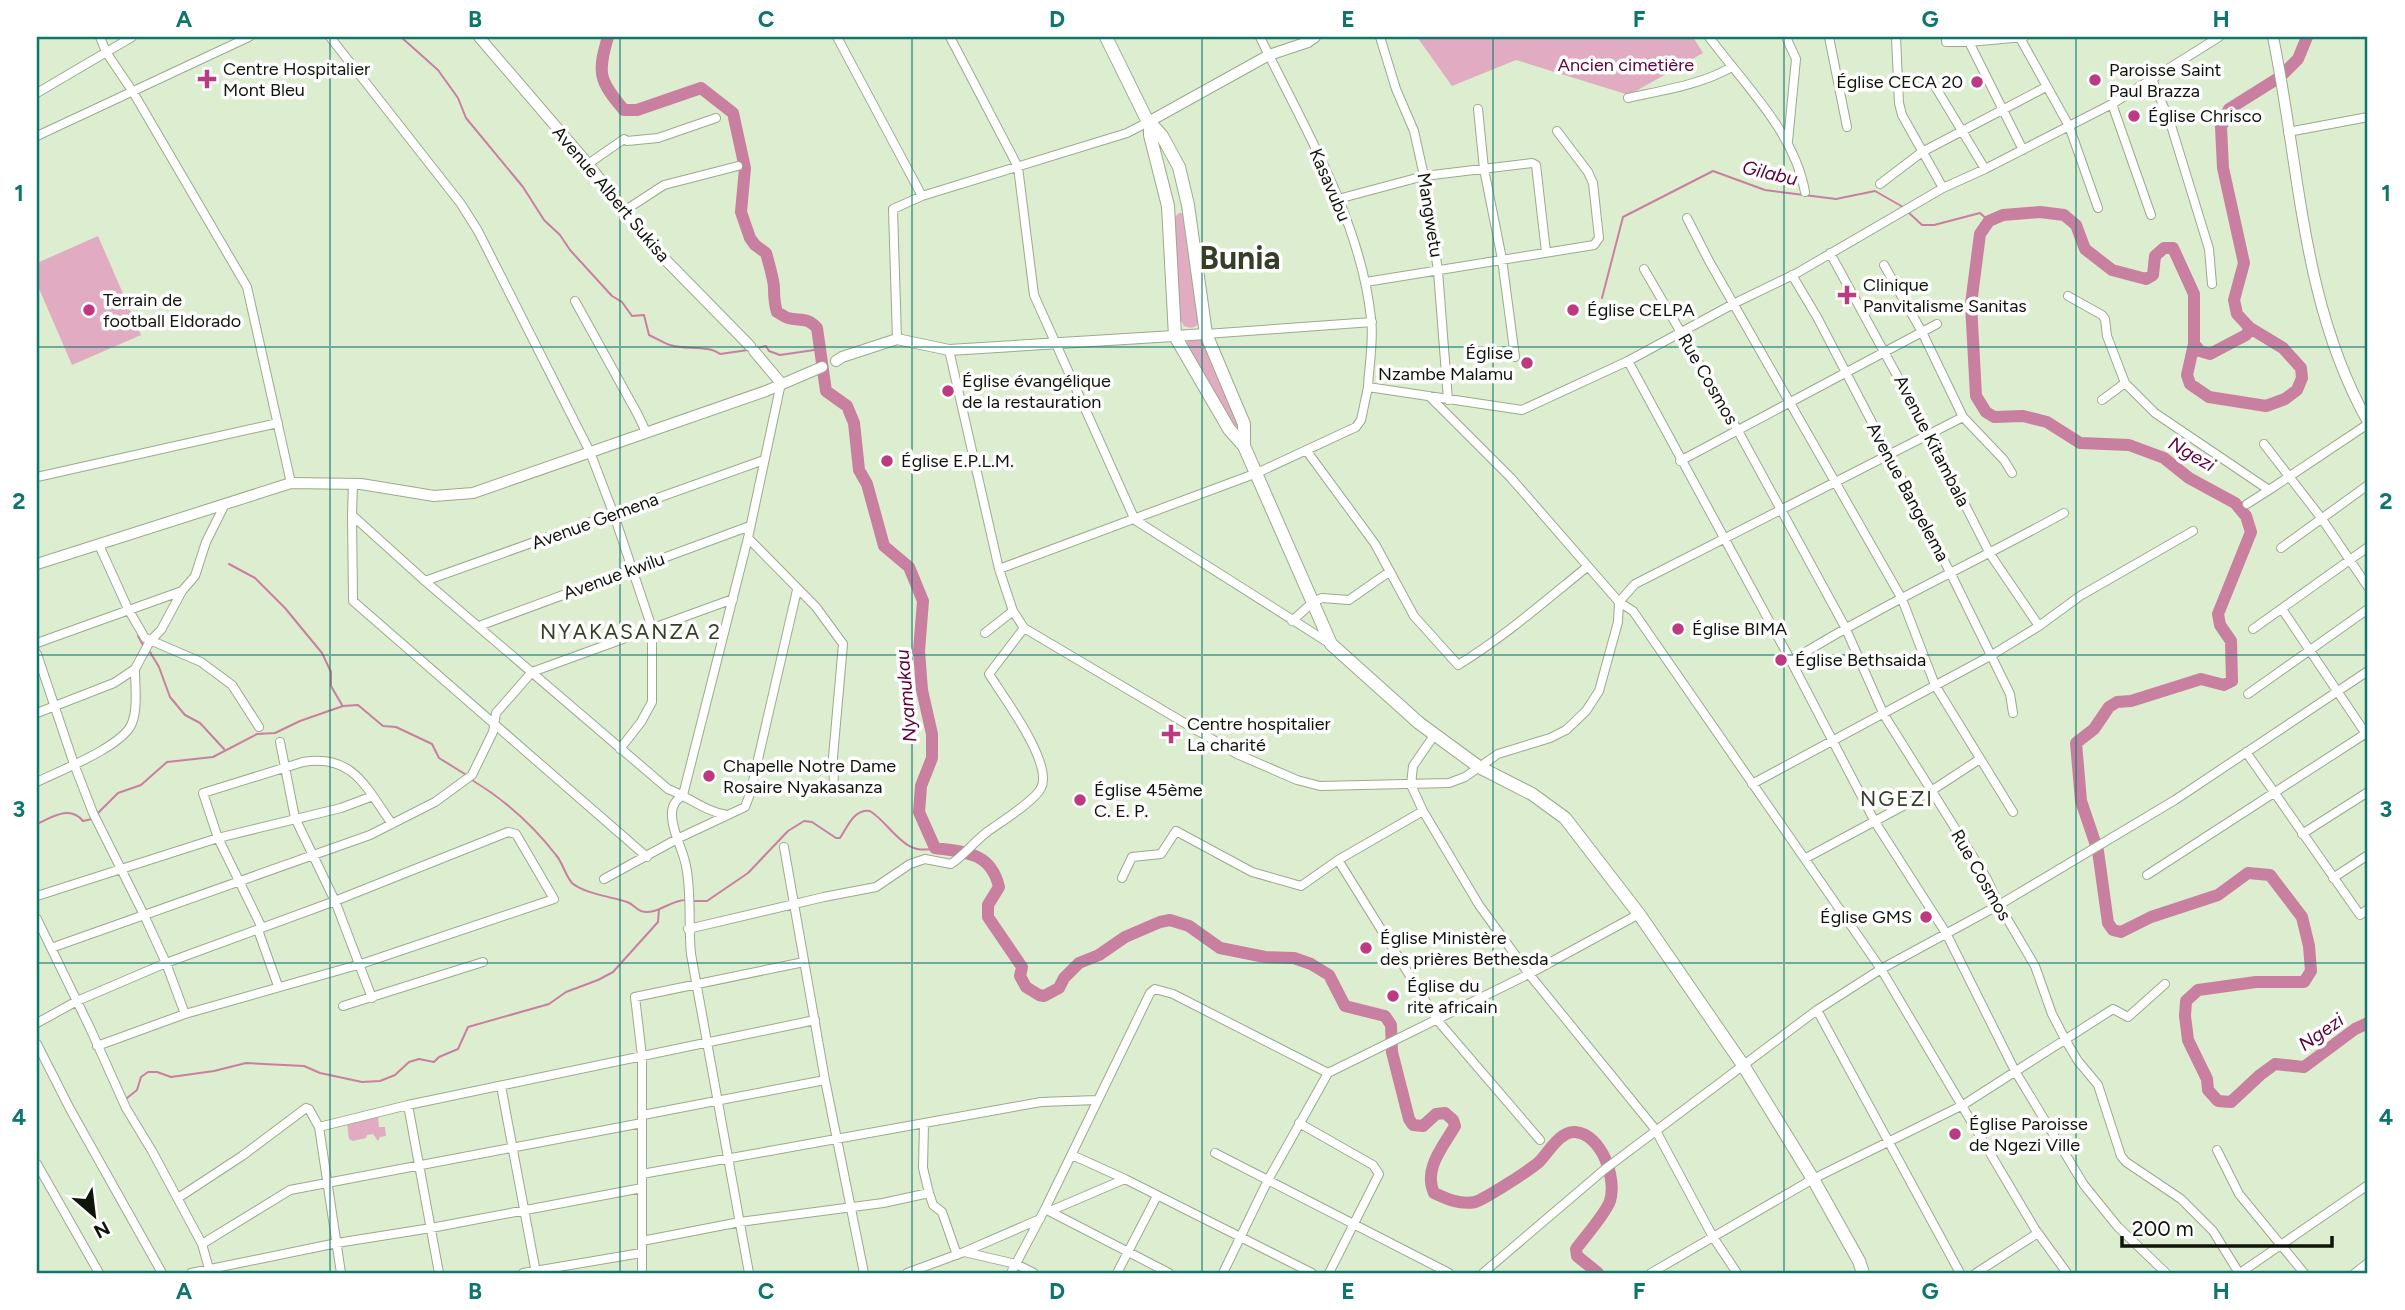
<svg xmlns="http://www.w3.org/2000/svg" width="2405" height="1310" viewBox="0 0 2405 1310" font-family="Figtree,sans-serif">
	<rect width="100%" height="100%" fill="#ddedcf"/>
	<path fill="#e1acc2" d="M1417,37H1693L1703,53L1629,95L1516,60L1452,86Z
		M1179,213H1184L1200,322C1195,328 1192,329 1184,326L1180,319L1175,217Z
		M98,236L141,335L72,365L37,284V263Z
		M1189,337L1201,338L1240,423L1238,427L1233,425L1186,344Z
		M378,1115L379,1127H385L386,1136L380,1137L378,1141L373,1134L367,1135L366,1138L353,1141L349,1139L347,1123Z"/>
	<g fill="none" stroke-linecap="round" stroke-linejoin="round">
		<path stroke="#c97fa0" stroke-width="2" d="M401,37L438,70L458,98L466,118L523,187L544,220L560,235L570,250L612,296L622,302L632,316L644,315L649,335C656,338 663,343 670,345C685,350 708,345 720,354L748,350
			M1907,211L1922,225H1934L1980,213L1989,221
			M1602,298L1623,217L1713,171L1765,190L1836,199L1875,191L1903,207
			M756,348L766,346L769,351L780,355L821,349
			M229,564L255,578L285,608L322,653L331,672V686L342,705
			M138,636L143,645
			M150,652L159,667L170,697L185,715L200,723L224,749
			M472,780C505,800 532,824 556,855C563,863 565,875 572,883C583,893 612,897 627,902C633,904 636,909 641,911C657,916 671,899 687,900
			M98,813L118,793L141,785L167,762L213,757L257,734L275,733L300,721L343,706L358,705L383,726L396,727L432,744L439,758L468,776
			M37,824C52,817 70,805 83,821L92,819
			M693,901H707L748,873L788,831L804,821L812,822L836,838H840C848,826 854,809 870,811C893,826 903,857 935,848
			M127,1098L137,1090L141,1077L148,1072H157L171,1077L214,1071L246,1063L304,1066L320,1073L362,1082L380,1081L395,1075L409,1062L419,1059L434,1062L439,1057L458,1049L468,1027L549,1004L566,992L598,980L613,972L658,922L659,909"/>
		<path stroke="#c97fa0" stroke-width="12" d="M608,37C597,73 599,81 624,110H637L701,88L733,113L745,168L741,212L750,238L755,245L766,253C768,260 774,282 774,288C774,297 774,303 777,312C781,314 784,317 788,318C800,321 808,317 817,328L826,391L847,406L854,423L859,470L867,484L884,546L909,567L923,601L919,651L922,690L932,734V758L921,786L919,812L935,848C965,852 991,852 999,887L988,905V917L1022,967L1020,976L1026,987L1039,995L1044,996L1059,988L1064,978L1079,963L1099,955L1125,937L1160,922L1170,920L1189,926L1220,948L1265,957L1294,958L1311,964L1329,975L1345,1006L1385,1016L1391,1025L1392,1052L1409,1119L1413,1125L1423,1126L1436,1114L1445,1113L1453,1120L1455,1126C1443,1147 1423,1169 1434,1193C1447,1199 1460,1205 1475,1202C1485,1199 1530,1170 1539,1162C1548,1153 1560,1131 1575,1132C1602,1134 1617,1179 1610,1201C1606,1213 1584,1238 1576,1249L1577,1256L1598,1273
			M2307,37L2298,59L2280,77L2229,109L2221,127L2223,168L2244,263L2234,300L2237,314L2250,328L2283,348L2301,368L2302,378L2297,390L2285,399L2266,406L2209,397L2190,384L2187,375L2194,344V294L2173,248H2164L2155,256L2153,275L2146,279L2112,270L2085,249L2076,225L2064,215L2040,212L2003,215L1989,221L1980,234L1971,304L1976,396L1986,412L1994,417L2023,416L2047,422L2080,443L2129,445L2164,458L2189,478L2235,503L2246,516L2251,532L2218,614L2220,625L2231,641L2232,681L2224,685L2201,679L2131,701L2117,702L2109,707L2094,729L2076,743L2081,801L2098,851L2108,923L2113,930L2121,932L2151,917L2218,895L2248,873L2270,875L2302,917L2309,946L2311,971L2304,982H2256L2198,990L2186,1001L2185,1016L2188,1040L2207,1079L2208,1090L2218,1101L2231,1102L2260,1075L2275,1064L2304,1067L2355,1029L2368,1023
			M2194,344L2200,351L2210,354L2246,335L2250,328"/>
		<g stroke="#9baa8d" stroke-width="10">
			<path id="street" d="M100,37L106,52L133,92L247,287L291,483
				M330,37L461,204L478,231L590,452L614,515L652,628V702L641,722L620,749
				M837,37L922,196
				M950,37L1018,167L1034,295L1135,520L1329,643
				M1260,37C1303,126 1360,218 1371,318C1374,340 1369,365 1368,387
				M1380,37L1396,89L1414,131L1424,176L1438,271L1448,400
				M1709,37C1744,84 1795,133 1805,192
				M1786,37L1796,59L1788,141
				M1829,37L1847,127
				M1896,37L1899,103L1902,115L1943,188
				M1946,37V42H1969L2024,37
				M2020,38L2069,126L2098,208
				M1969,42L2023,150
				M2152,79L2170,122L2209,249L2212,284
				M1936,88L1985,169
				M37,93L132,37
				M1628,98C1664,90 1700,85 1732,67
				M2112,104L2151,215
				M1478,109L1484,169L1502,259L1515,357
				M2288,132L2368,117
				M37,136L249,37
				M588,164L624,139L627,141L658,138L716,118
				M1880,184L1922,152L2046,87
				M1338,199L1424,176L1532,163L1536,165L1546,252
				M624,211L664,185L738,166
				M1687,218L1709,261L1902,599L1935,685L2013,812
				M1830,253L1929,434L1990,554L2039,626
				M1884,265L1922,332L1963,417L2004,460L2012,473
				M1644,269L1737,429L1845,627L1884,715L1987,879L1999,905L2035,966L2052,1014L2066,1041L2078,1061L2098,1085L2121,1156L2126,1162L2181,1199L2213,1231L2239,1273
				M1792,275L1817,317L1951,574L2010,694L2013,713
				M1366,282L1594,245L1599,238L1593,183L1588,172L1557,131
				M2068,296L2102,315L2105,319L2107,336L2125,383L2155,413L2269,490L2368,424
				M575,301L638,415L646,432
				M1206,334L1372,322
				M897,339L893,209L922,196L1127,133L1150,121
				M949,350L999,569L1013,611L1024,628L1237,754L1297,780L1320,786L1449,783L1465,777L1498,754L1550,738L1566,730L1586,711L1599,691L1618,622L1619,602L1635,584L1963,417
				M1628,361L1791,661L1875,822L1946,933L2015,1071L2084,1185L2118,1227L2166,1273
				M1429,396L1511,478L1619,602L1633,611L1881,969L2035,1229L2067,1273
				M2102,400L2125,383
				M2264,444L2322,519L2368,587
				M1306,450L1375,544L1414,616L1458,665C1504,637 1545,601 1587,567
				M1680,461L1937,324
				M37,477L278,423
				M353,483L352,515L425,581L668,789C689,797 704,811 727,815
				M2247,504L2269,490
				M352,515L353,601L647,857
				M748,538L816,607L843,644L833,757L834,787
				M99,545L128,609L145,638L201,662L232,685L259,727
				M2281,548L2368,485
				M999,569L1257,473L1356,427L1361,420L1368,387L1522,410L1628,361L1735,303L1797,273L1943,188L1985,169L2112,104L2219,37
				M425,581L764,460
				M2282,609L2368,737
				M1292,621L1313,602L1322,598L1349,600L1389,572
				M479,626L750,526
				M2253,629L2368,547
				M985,633L1013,611
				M37,643L182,591
				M37,654L74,764L93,813L144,915L166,963L185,1014
				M1791,661C1879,606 1974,563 2064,513
				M2248,694L2368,609
				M37,713L114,683L135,669L150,641L161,630L182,591L195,576L206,542L225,504
				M1435,734L1413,766L1411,785L1423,811L1479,905L1529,974L1655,1129L1713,1237L1737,1273
				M280,742L295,818L335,901L372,998
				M2246,752L2360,915L2368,909
				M37,782C59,771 124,746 132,723C138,708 135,686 135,669
				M1752,784L1992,655L2039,626L2080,596L2193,531
				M2302,834L2368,792
				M784,847L825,1080L864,1273
				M1806,858L1931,791L1980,759
				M1338,860L1438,1021L1540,1140
				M2147,875L2368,732
				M1122,878L1132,857L1161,854L1176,831L1252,872L1301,886L1338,860L1423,811
				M2333,878L2368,855
				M604,879L679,838L745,807L750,794L797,590
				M37,896L218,838L341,808L373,796
				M37,919L90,1028L126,1108L152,1151L202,1244L209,1269
				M262,928L218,838L203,793L303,762C353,753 367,789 392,824
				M688,929L824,897L876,887L910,864L925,859L951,864C964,855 974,842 987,832C999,823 1035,801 1041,788C1054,764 1002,695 989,674L1024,628
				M258,930L278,986
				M51,948L370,835L435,802L472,775L493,732L496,713L532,672L733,599
				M343,1006L483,962
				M1817,1010L1960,1273
				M37,1023L77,1001L166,963L335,901L508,832L516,834L554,899L361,964L185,1014L97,1046
				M37,1044L70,1109L162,1273
				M501,1086L536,1273
				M408,1105L439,1273
				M643,1115L825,1080
				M1299,1123L1373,1165L1379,1174L1329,1273
				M924,1124L923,1168L929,1193L933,1205L942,1212L957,1255
				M319,1127L408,1105L815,1020
				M2217,1150L2239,1194L2304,1273
				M1215,1153L1449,1273
				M1072,1155L1125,1179L1312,1273
				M37,1164L99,1273
				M642,1174L1041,1102L1097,1100
				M178,1198L242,1156L306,1108L309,1109L319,1127L341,1273
				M1045,1209L1169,1273
				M1050,1211L1125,1179
				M642,1241L740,1222L883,1203L929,1193
				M202,1244L290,1190L642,1123
				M964,1252L1016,1264L1034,1273
				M191,1273L337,1243L431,1228L642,1188
				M523,1273L641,1253
				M642,1273V1056L635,997L804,962
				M749,1273L691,954C688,925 692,895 686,866C683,849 671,830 672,813C672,804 677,800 683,795L748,538L781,383
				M907,1273L964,1252L1040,1219
				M1011,1273L1045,1209L1150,993L1155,989L1173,994L1328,1073
				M1117,1273L1157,1196
				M1223,1273L1268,1180L1328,1073L1529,974L1639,914
				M1483,1273L1605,1169L1817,1010L1881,969L1999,905L2175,800L2368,671
				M1651,1273L1813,1179L1963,1105L2113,1009L2128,1017L2165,984
				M1976,1273L2038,1233
				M2240,1273L2368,1185
				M2355,1273L2368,1263"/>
		</g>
		<g stroke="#9baa8d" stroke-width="12">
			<path id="secondary" d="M479,37L588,164L653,247L750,346
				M2273,37C2300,167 2301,303 2368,422
				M1150,121L1269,55L1308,42L1315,37
				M754,351L781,383
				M836,361L842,357L897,339L949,350L1206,334
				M37,564L291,483L361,484L434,496L473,493L766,391L822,367"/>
		</g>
		<g stroke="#9baa8d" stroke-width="14">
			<path id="primary" d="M1106,37L1146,118L1162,136L1179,167L1188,205L1206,334L1244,424V446
				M1150,121V135L1168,206L1175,336L1229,429L1244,446L1331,644L1419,723L1479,767L1532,794L1565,818L1639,914L1743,1065L1813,1179L1859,1261L1863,1273"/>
		</g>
		<use href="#street" stroke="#fff" stroke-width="8"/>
		<use href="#secondary" stroke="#fff" stroke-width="10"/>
		<use href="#primary" stroke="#fff" stroke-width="12"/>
	</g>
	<path fill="none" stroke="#0f766e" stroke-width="2" stroke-opacity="0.55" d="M330,37V1273M620,37V1273M912,37V1273M1202,37V1273M1493,37V1273M1784,37V1273M2076,37V1273M37,347H2368M37,655H2368M37,963H2368"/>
	<g fill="#be3a80" stroke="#fff" stroke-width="2.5">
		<path d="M203.5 68.5h7v7h7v7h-7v7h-7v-7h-7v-7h7z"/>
		<circle cx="2095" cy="80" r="7"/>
		<circle cx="1977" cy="82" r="7"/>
		<circle cx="2134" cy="116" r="7"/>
		<path d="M1843.5 284.5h7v7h7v7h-7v7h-7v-7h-7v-7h7z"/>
		<circle cx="89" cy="310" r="7"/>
		<circle cx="1573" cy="310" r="7"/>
		<circle cx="1527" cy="363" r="7"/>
		<circle cx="948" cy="391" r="7"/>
		<circle cx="887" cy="461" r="7"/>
		<circle cx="1678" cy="629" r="7"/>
		<circle cx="1781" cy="660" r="7"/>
		<path d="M1167.5 723.5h7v7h7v7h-7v7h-7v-7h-7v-7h7z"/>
		<circle cx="709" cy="776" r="7"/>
		<circle cx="1080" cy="800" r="7"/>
		<circle cx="1926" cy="917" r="7"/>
		<circle cx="1366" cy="948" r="7"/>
		<circle cx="1393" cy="996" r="7"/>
		<circle cx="1955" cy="1134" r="7"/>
	</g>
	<g text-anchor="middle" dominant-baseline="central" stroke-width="7" stroke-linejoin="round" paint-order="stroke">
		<g font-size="18" fill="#5f023a" stroke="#fff">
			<text x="1626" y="65">Ancien cimetière</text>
		</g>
		<g font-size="18" fill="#10150b" stroke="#fff" text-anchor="start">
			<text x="223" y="69">Centre Hospitalier<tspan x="223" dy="21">Mont Bleu</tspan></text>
			<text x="2109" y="70">Paroisse Saint<tspan x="2109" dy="21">Paul Brazza</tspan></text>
			<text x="1963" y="82" text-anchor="end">Église CECA 20</text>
			<text x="2148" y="116">Église Chrisco</text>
			<text x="1863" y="285">Clinique<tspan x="1863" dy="21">Panvitalisme Sanitas</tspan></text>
			<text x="103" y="300">Terrain de<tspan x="103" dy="21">football Eldorado</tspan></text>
			<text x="1587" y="310">Église CELPA</text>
			<text x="1513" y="353" text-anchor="end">Église<tspan x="1513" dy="21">Nzambe Malamu</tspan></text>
			<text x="962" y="381">Église évangélique<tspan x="962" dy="21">de la restauration</tspan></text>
			<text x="901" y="461">Église E.P.L.M.</text>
			<text x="1692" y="629">Église BIMA</text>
			<text x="1795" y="660">Église Bethsaida</text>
			<text x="1187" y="724">Centre hospitalier<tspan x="1187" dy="21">La charité</tspan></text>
			<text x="723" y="766">Chapelle Notre Dame<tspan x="723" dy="21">Rosaire Nyakasanza</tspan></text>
			<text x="1094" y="790">Église 45ème<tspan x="1094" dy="21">C. E. P.</tspan></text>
			<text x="1912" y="917" text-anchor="end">Église GMS</text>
			<text x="1380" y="938">Église Ministère<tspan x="1380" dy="21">des prières Bethesda</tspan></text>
			<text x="1407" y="986">Église du<tspan x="1407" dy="21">rite africain</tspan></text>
			<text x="1969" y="1124">Église Paroisse<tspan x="1969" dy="21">de Ngezi Ville</tspan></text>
		</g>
		<g font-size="18" fill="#10150b" stroke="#fff">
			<text transform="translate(1330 185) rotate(67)">Kasavubu</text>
			<text transform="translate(611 194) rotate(50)">Avenue Albert Sukisa</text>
			<text transform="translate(1430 215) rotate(81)">Mangwetu</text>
			<text transform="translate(1708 379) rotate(60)">Rue Cosmos</text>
			<text transform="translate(1932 441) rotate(63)">Avenue Kitambala</text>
			<text transform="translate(1908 492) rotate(62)">Avenue Bangelema</text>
			<text transform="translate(595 521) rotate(-20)">Avenue Gemena</text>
			<text transform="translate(614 576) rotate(-20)">Avenue kwilu</text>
			<text transform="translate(1981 875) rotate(60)">Rue Cosmos</text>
		</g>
		<g font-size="19" font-style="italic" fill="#5e0139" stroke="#fff">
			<text transform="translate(1770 173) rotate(13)">Gilabu</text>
			<text transform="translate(2192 454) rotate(30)">Ngezi</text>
			<text transform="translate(906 696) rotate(-95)">Nyamukau</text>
			<text transform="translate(2321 1032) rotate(-35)">Ngezi</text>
		</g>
		<g font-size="21" letter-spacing="2" fill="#343f27" stroke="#fff">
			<text x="631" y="631">NYAKASANZA 2</text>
			<text x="1897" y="798">NGEZI</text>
		</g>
		<g font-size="32" font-weight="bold" fill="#343f27" stroke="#fff">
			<text x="1240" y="258">Bunia</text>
		</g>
	</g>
	<rect width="2405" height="1310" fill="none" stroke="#ffffff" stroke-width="77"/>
	<g transform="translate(94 1215) rotate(152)" stroke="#ffffff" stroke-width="5" paint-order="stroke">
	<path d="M0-5L12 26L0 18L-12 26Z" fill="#10150b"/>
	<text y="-10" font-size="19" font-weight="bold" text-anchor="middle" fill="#10150b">N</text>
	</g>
	<path d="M2122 1236v10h210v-10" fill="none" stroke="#10150b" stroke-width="3.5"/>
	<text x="2132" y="1236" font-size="21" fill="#10150b" stroke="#ffffff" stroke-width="5" paint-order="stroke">200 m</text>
	<rect x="38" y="38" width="2328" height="1234" fill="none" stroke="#0f766e" stroke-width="2.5"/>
	<g font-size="23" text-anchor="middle" font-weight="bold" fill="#0f766e">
		<text x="184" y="27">A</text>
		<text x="475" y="27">B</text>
		<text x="766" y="27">C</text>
		<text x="1057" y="27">D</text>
		<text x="1348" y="27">E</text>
		<text x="1639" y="27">F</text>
		<text x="1930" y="27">G</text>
		<text x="2221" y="27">H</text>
		<text x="19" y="201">1</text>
		<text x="2386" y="201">1</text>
		<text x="19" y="509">2</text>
		<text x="2386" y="509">2</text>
		<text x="19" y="817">3</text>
		<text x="2386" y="817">3</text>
		<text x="19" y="1125">4</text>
		<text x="2386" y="1125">4</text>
		<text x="184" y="1299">A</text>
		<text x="475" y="1299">B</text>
		<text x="766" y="1299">C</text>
		<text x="1057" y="1299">D</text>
		<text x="1348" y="1299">E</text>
		<text x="1639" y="1299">F</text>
		<text x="1930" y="1299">G</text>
		<text x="2221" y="1299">H</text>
	</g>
</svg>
